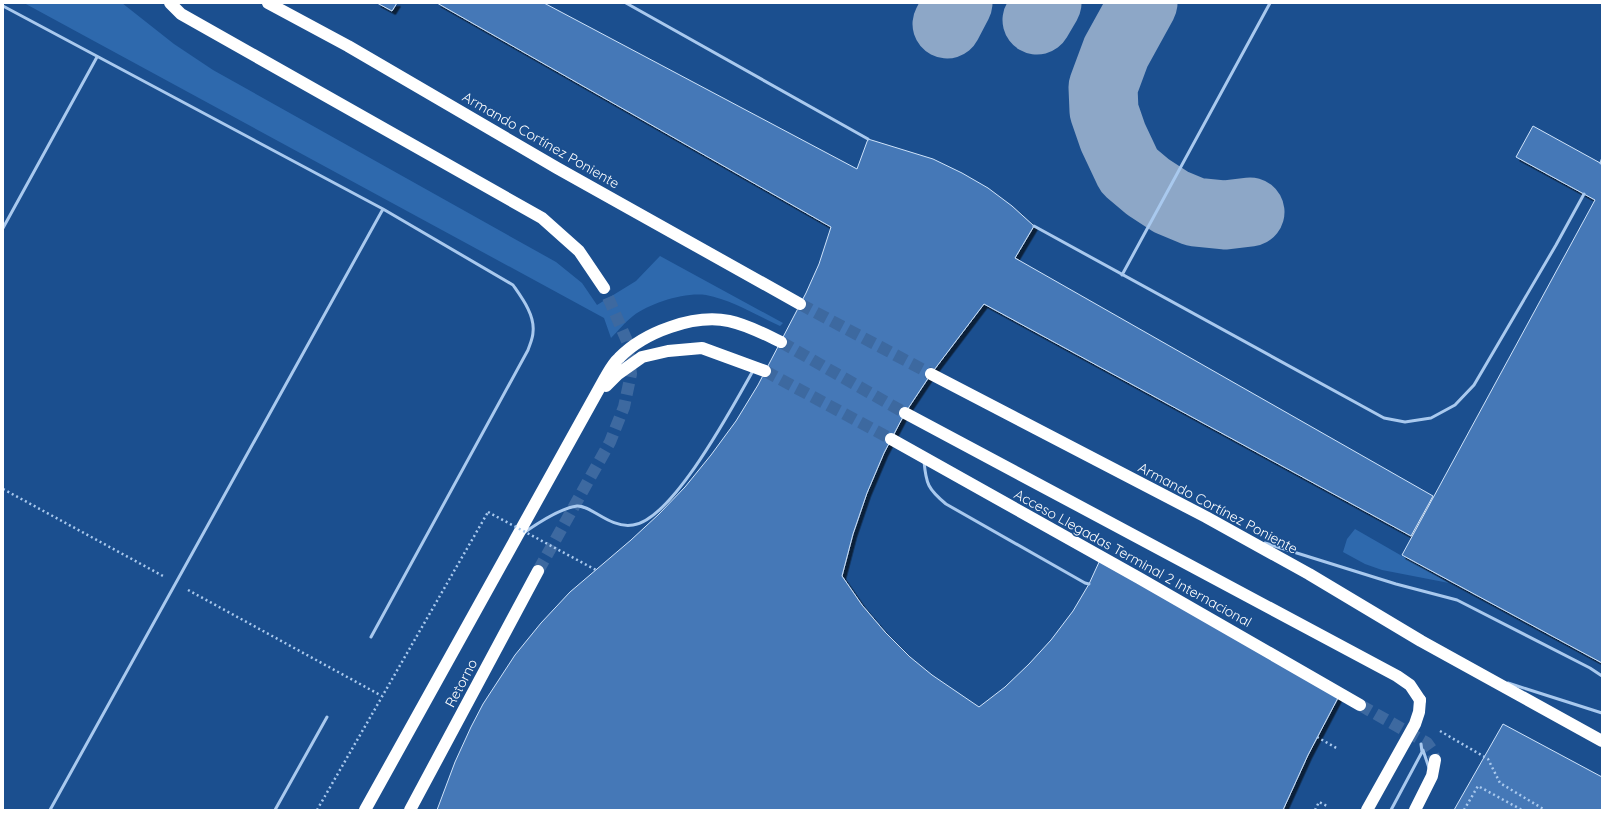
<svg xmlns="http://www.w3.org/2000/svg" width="1605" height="813" viewBox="0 0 1605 813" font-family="Quicksand,sans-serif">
	<defs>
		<filter id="shadow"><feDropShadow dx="3.5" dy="3.5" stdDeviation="0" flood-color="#0009"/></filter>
	</defs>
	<rect width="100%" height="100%" fill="#1b4f8f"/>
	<path fill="#2e69ad" d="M24,3H122L174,44L213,70L556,262L582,283L597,305L636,281L660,256L783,323L780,326C756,315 732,300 706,295C684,292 650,303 633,316C625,322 618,331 611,338L604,318Z
		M1355,529L1449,583L1382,570L1365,564L1343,552L1347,539Z"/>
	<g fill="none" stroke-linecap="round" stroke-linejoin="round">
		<path stroke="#8da7c7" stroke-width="69" d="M1143,3L1116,52L1103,87L1104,111L1113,137L1129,171L1148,187L1171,202L1195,212L1225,215L1250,212
			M1037,20L1047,3
			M947,24L958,3"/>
	</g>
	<path fill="#4478b7" stroke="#cfe3fa" filter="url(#shadow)" d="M377,3H397L392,11Z
		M437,3H544L857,169L868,139L933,159L962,173L988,188L1012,206L1034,226L1015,258L1433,496L1411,536L984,304L931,374L905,413L884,453L867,493L853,534L842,576L862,605L885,632L910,657L932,675L979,707L1005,687L1029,664L1051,640L1073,611L1089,584L1100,560L1339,696L1308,755L1283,810H437L455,762L471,727L483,704L515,655L541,623L570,592L631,540L659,514L685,487L711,455L736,421L758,385L806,293L819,264L831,227Z
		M1533,126L1602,164V663L1402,555L1595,200L1516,157Z
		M1503,724L1602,777V810H1454Z"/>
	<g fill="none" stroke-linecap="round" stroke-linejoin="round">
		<path stroke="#3d69a0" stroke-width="12" stroke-dasharray="12 6" stroke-linecap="butt" d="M800,304L931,374
			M781,342L905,413
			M765,371L891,439
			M538,571L610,442L624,407L631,374L627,341L604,288
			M1360,705L1427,743L1432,750L1435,760"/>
		<path stroke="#a9c9ee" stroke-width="2.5" stroke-dasharray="2 3" stroke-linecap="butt" d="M3,489L163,576
			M188,590L382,696
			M1440,731L1488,759L1500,783L1545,810
			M1317,737L1338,749
			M317,810L488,512
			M1315,810L1319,802L1327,806
			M1464,810L1478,786L1522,810"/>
		<path stroke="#a9c9ee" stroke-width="3" d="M626,3L868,139
			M3,6L383,209L513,285C522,298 535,315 533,332C533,338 530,344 528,350L371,637
			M1601,163L1602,160
			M1034,226L1384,418L1405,422L1431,418L1455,405L1474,385L1556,245L1584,194
			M3,228L97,57
			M1122,275L1270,3
			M924,461C926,484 928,489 946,504L1085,583L1089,584
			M525,532C538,523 561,508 577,506C591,505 610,529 633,525C673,520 734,404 754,369
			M1265,543L1396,584L1457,600L1590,668L1602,676
			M1508,683L1602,713
			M1423,750L1429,768
			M50,810L383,209
			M275,810L327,717
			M1391,810L1422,752L1421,744"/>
		<path stroke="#fff" stroke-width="12" d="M170,3L181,14L542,218L579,251L604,288
			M268,3L348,46L557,168L800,304
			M931,374L1206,517L1309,574L1421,641L1602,741
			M606,386L618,374L642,357L668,351L702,348L765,371
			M905,413L1397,676L1410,685L1420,700
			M891,439L1139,578L1360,705
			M365,810L605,378C609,371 613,363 619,358C644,332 694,314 729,321C748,325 764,334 781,342
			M410,810L538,571
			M1415,810L1432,776L1435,760"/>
		<path stroke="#a9c9ee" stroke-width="2.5" stroke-dasharray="2 3" stroke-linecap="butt" d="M488,512L596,570"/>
		<path stroke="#fff" stroke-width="12" d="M1367,810L1415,724L1419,712L1420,700"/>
	</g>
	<g text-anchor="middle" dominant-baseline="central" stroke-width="3" stroke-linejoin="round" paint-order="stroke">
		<g font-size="14" fill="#fff" stroke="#1b4f8f">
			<text transform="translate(541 140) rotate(30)">Armando Cortínez Poniente</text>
			<text transform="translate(1218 508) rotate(28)">Armando Cortínez Poniente</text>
			<text transform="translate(1133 558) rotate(29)">Acceso Llegadas Terminal 2 Internacional</text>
			<text transform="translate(461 683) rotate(-62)">Retorno</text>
		</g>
	</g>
	<rect width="1605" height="813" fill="none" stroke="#ffffff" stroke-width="8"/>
</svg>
